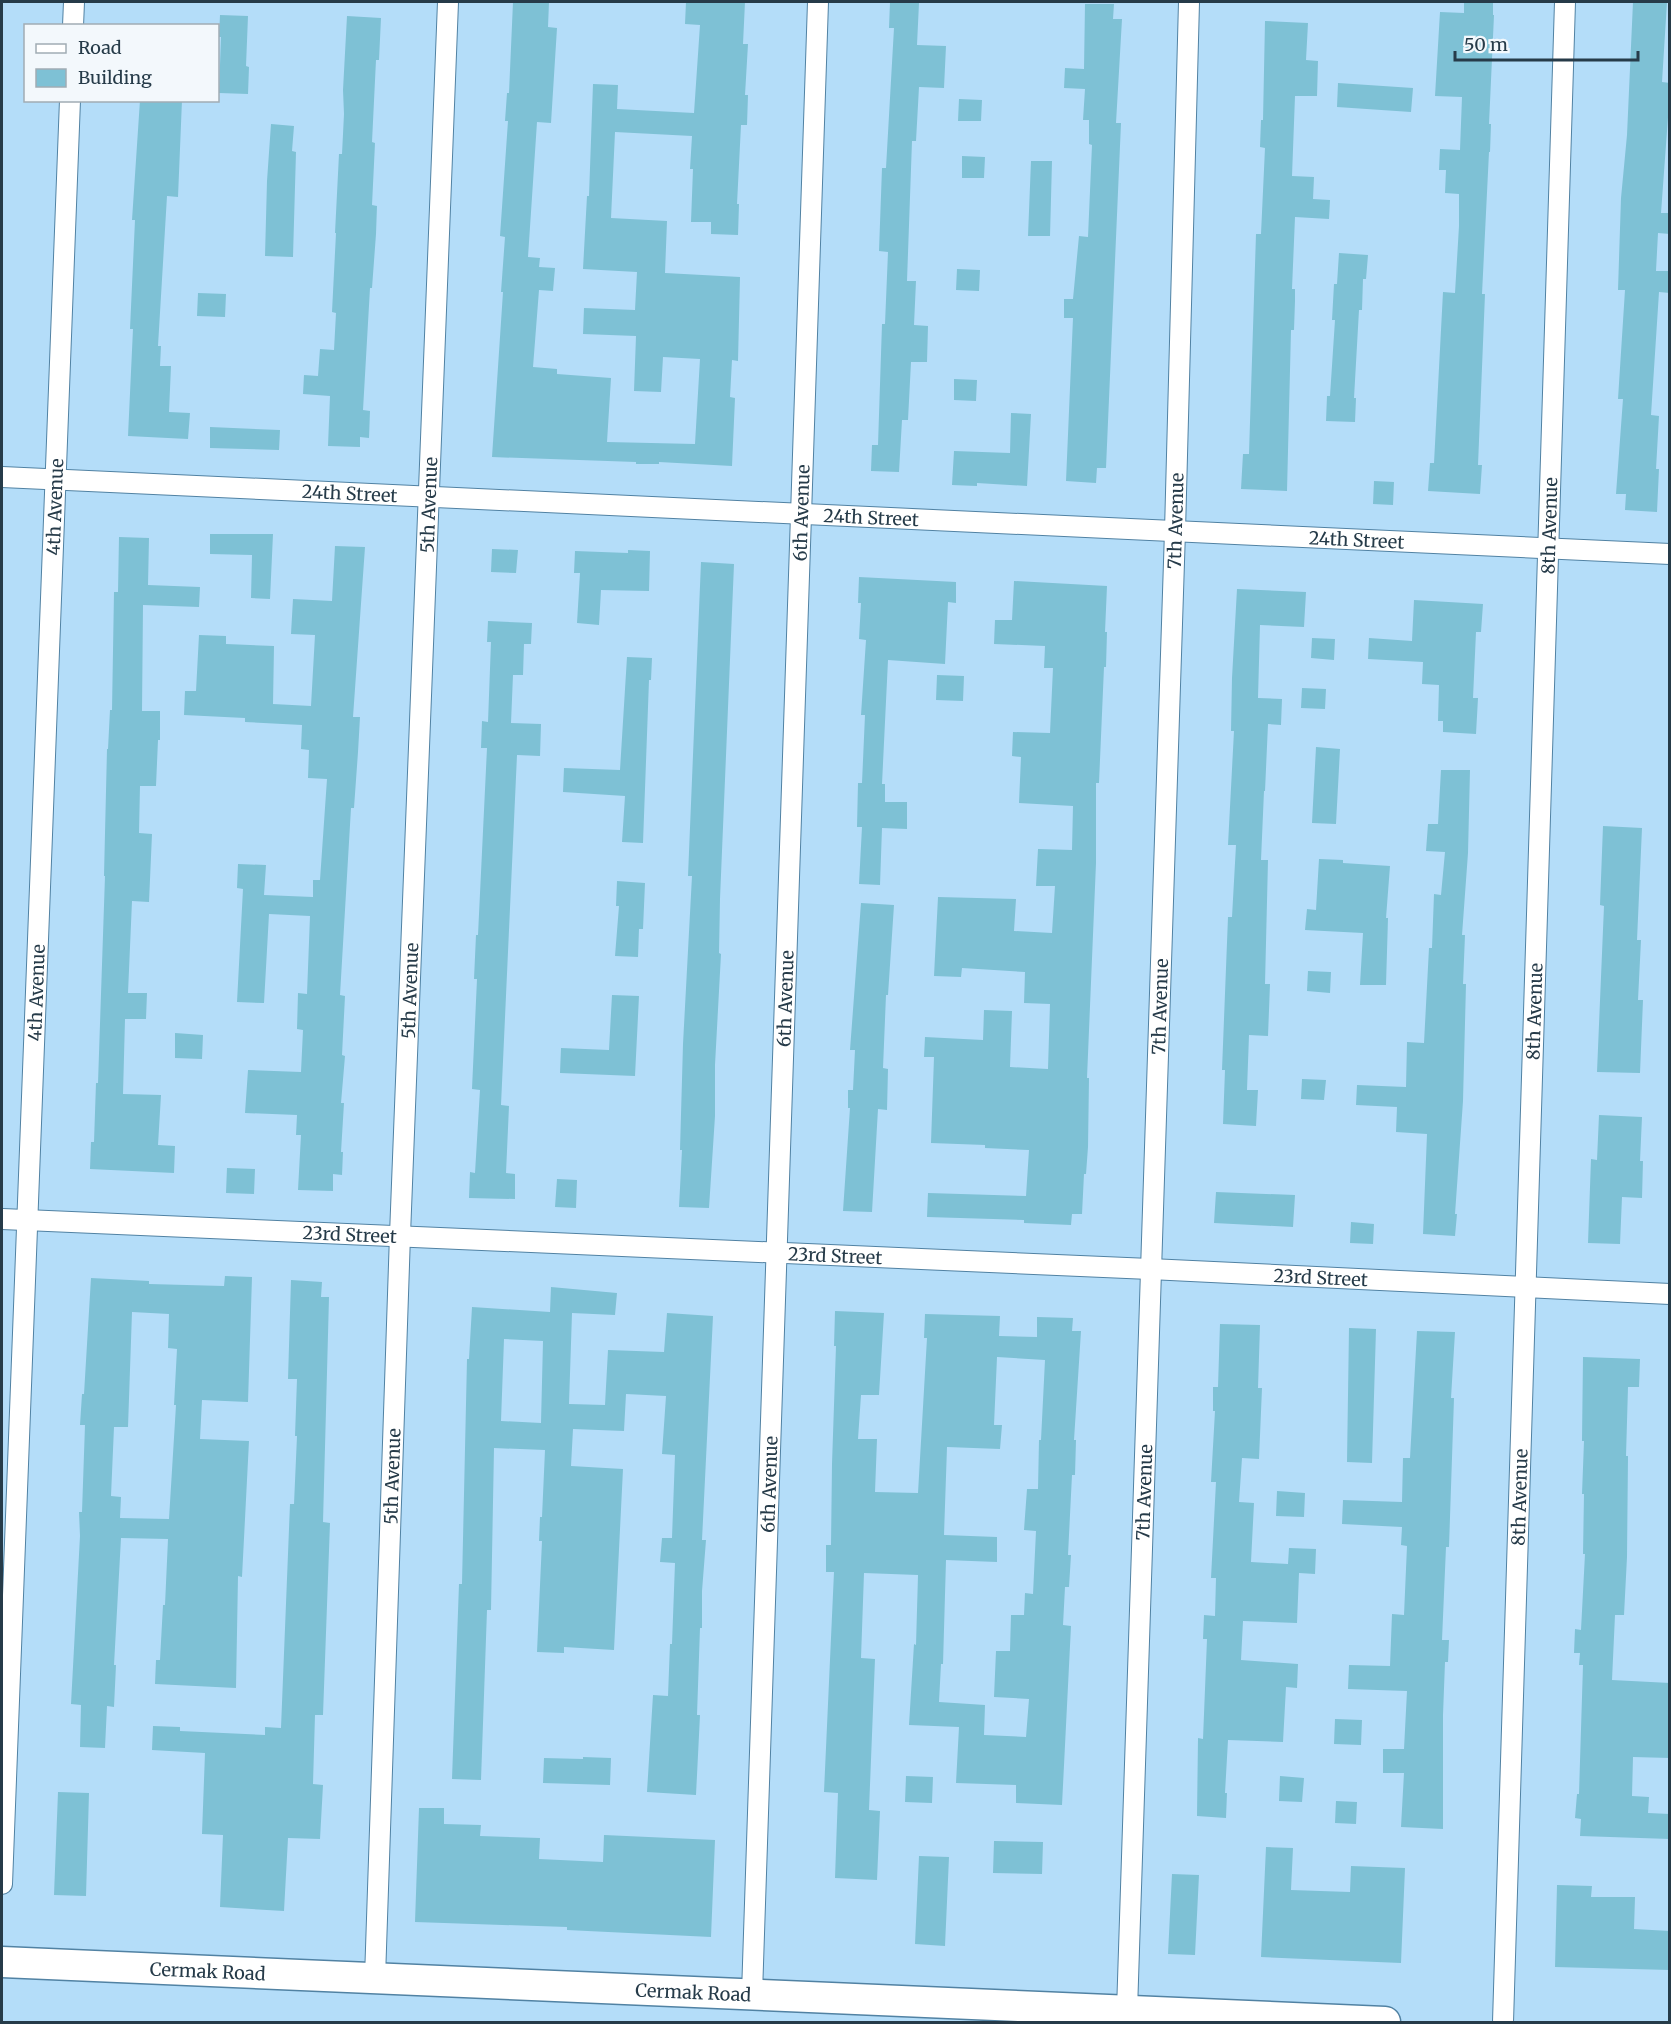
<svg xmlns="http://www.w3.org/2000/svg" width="1671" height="2024" viewBox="0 0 1671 2024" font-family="Merriweather,serif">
	<rect width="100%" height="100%" fill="#b4ddf9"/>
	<path fill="#7ec1d5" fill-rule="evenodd" d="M513,2H549L548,27L557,28L551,123L537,122L528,257L540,258L539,267L555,268L553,291L539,290L533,367L557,369V374L611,378L607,442L695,444L700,359L663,357L661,392L634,391L636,336L583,334L584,308L635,310L637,272L583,269L587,196H589L593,84L618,85L617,109L694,113L700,25L685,24L686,2H745L743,44H748L745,95H748L747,125H741L737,204H739L738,235L711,234V222H691L693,169H690L692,136L615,132L611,218L667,221L665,273L740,277L738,361L732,360L730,397L735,398L732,466L659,462V464H636V462L492,457L503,292H501L505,237L500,236L508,121H505L507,93H509Z
		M890,2L919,3L917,45L946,46L944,88L919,87L916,141H912L907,281H916L914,325L928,326L927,362H911L908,420H902L899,472L871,471L872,445H878L882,324H885L888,252L879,251L882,168H886L894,28H889Z
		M1464,2H1493V15H1494L1489,124H1491L1490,152H1489L1482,294H1485L1478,465H1482L1480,494L1428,491L1430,463H1434L1443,292L1455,293L1459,226V194L1445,193L1446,170H1439L1440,149L1460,150L1462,97L1435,96L1440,12L1464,13Z
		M1633,2H1667L1662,82L1670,83V90L1661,213H1670V234L1658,233L1656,271H1670V293L1659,292L1651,415L1659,416L1656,469H1659L1657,512L1625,510L1626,494H1616L1623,399H1618L1625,290H1618L1621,198L1627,135Z
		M1085,4H1114L1113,19H1122L1116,123H1121L1106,468H1097L1096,483L1066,481L1073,318H1064V299H1073L1079,236L1088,237L1092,145L1089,144V120H1083L1085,89L1064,88L1065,68L1084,69Z
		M220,15L248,16L246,66L249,67L248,94L219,93L221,37H219Z
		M347,16L381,18L379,60H376L372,142L375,143L372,205L377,206L376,234L372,288H370L363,410L370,411L369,438L360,437V447L328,446L330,396L303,394L304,375L318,376L320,349L334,350L336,313L332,312L336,233H335L339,154H342L344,114L343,90Z
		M1265,21L1308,23L1306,60L1318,61L1317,96H1295L1292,176L1314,177L1313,199L1330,200L1329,219L1295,217L1292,289H1295V301L1294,330H1291L1287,491L1241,489L1243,454H1249L1256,234H1261L1265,148L1260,147L1261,120H1263Z
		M1338,83L1413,88L1411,112L1337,107Z
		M959,99L982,100L981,121H958Z
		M140,100H182L178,197L167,196L158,346H161L160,366H171L169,412L190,413L188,439L128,436L133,329H130L135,220H132Z
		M271,124L294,126L292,151L296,152L293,257L265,256L267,181Z
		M962,156L985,157L984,178H962Z
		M1031,161H1052L1050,236H1028Z
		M1339,253L1368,255L1366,279H1363L1362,310H1359L1354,398H1356L1355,422L1326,421L1327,396H1330L1335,320H1332L1334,284H1337Z
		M957,269L980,270L979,291L956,290Z
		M198,293L226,294L225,317L197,316Z
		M954,379L977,380L976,401L954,400Z
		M1011,413L1031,414L1027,486L977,483V486L952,485L954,451L1010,453Z
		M210,427L280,430L279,450L210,448Z
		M1374,481L1394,482L1393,505L1373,504Z
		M210,534H273L270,599L251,598L252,555L210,554Z
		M119,537L149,538L148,585L200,587L199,607L143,605L142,711H160V740H158L156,786H140L139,833L152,834L149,902L132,901L128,993H147L146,1019H125L123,1094L161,1095L158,1145L175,1146L174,1173L90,1169L91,1142H94L96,1083H98L105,876H104L107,749H108L110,710H112L114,592H118Z
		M335,546L365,547L353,717H360L358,752L354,808H351L340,995L345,996L342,1055L345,1056L341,1103H344L341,1152H343L342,1175L333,1174V1191L298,1190L301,1135H296L297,1115L245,1113L248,1070L301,1072L303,1030L297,1029L298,993L307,994L310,916L269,914L264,1003L237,1002L243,889L237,888L238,864L266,865L264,895L313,897V880H320L327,779L308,778L309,750L301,749L302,725L245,722V718L184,715L185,691H196L199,635L226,636V644L274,646L273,704L311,706L315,635L291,634L293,599L332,601Z
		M492,549L518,550L516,573L491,572Z
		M628,550L650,551L649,591L601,590L599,625L577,623L580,573H574L575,551L628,553Z
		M701,562L734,564L720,899L719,953L721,954L715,1065V1116L709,1208L679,1207L682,1150H680L683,1044L692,876H688Z
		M859,577L956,582V603L948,602L945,664L888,660L882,784H885V802H907V829L882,828L880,885L859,884L862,827H857L858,783H862L865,715H861L866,640L859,639L861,603H858Z
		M1014,581L1107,586L1105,632H1107L1106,667H1104L1099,783H1096V863L1087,1078H1089L1088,1147L1086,1174H1084L1082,1214H1072L1071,1225L1024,1223V1220L927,1217L928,1193L1026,1196L1029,1150L985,1148V1145L931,1143L934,1057H924L925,1037L983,1040L984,1010L1012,1011L1010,1067L1048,1069L1050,1004L1024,1003L1025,972L962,968L961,977L934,976L938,897L1016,899L1014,931L1052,933L1055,886H1036L1038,849L1072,850L1073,806L1019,803L1021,757L1012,756L1013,732L1050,733L1053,668H1044L1045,646L994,644L995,620H1012Z
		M1237,589L1306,592L1304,627L1260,625L1258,698L1282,699L1281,725L1268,724L1265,791H1264L1261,860H1268L1265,984H1270L1268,1036L1249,1035L1247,1090H1258L1256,1126L1223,1124L1225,1070H1222L1228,917H1232L1236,845H1228L1234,731H1231L1232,678Z
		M1414,600L1483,604L1481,632H1476L1473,698H1478L1476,734L1443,732V721H1438L1439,685L1422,684L1423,662L1368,659L1369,638L1412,641Z
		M488,621L532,623L531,644H524L523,675H513L511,723L541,724L540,756L517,755L501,1105L509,1106L506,1173L515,1174V1199L469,1198L470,1172L475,1173L480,1090L472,1089L477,979H474L476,935H478L487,748H481L482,721L488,722L491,642H487Z
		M1312,638L1335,639L1334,660L1311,658Z
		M627,657L652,658L651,680H649L643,843L622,842L625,796L563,792L564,768L620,770Z
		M937,675L964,676L963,701L936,700Z
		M1302,688L1326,689L1325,709L1301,708Z
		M1316,747L1340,749L1336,824L1312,823Z
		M1441,770H1470L1468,853L1462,935H1465L1463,984H1466L1463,1101L1455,1214H1457L1455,1236L1423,1234L1427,1134L1396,1132L1397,1107L1356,1105L1357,1085L1406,1087L1407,1042L1424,1043L1429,948H1432L1434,894L1441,895L1445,852L1426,851L1428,824H1438Z
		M1603,826L1642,828L1637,940H1641L1638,1000H1643L1640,1073L1597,1072L1604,906L1600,905Z
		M1319,859L1343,860V863L1390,866L1386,918H1388L1386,985H1360L1363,933L1305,930L1307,909L1316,910Z
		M617,881L645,883L643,929H639L638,957L615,956L619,906H616Z
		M861,903L894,905L888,995H886L883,1068L888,1069L887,1110L878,1109L872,1212L843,1211L850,1108H848V1090H853L855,1050H850Z
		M1308,971L1331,972L1330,993L1307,991Z
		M612,995L639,996L635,1076L560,1073L561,1048L609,1050Z
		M175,1033L203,1035L202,1059L175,1058Z
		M1302,1079L1326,1080L1324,1100L1301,1099Z
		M1599,1115L1642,1117L1640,1161H1643L1642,1198L1622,1197L1620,1244L1588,1243L1591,1159L1597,1160Z
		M227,1168L255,1169L254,1194L226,1193Z
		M557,1179L577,1180L576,1208L555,1207Z
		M1216,1192L1295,1195L1293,1227L1214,1223Z
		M1351,1222L1374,1224L1373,1244L1350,1243Z
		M225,1276L252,1277L248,1402L202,1400L200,1439L249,1441L242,1577L238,1576L236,1688L155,1684L156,1660H160L163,1605H165L168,1539L121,1538L114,1665H116L114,1707L107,1706L105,1748L80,1747L81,1705L71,1704L80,1536L79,1512H82L85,1425H80L82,1394H84L91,1278L149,1281V1284L224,1286ZM132,1312L169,1314L168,1348L177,1349L174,1405H176L169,1519L120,1518L121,1497L111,1496L114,1427H128Z
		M291,1280L322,1282L321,1297H329L323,1522L330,1523L323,1715H315L313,1784L323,1785L320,1839L288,1838L284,1911L220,1907L223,1835L202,1834L205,1753L152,1750L153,1726L180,1727V1731L265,1735V1727L281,1728L290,1504H294L297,1436H295L297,1379H288Z
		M551,1287L617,1293L615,1315L572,1313L569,1404L605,1405L608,1350L664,1352L667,1313L713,1316L702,1540H706L702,1591V1628H700L697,1715H700L696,1795L647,1792L653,1695L668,1696L670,1644H672L675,1563L660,1562L662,1538H672L675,1455L662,1454L666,1396L626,1394L624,1431L573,1429L571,1466L623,1469L614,1650L564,1647V1653L537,1652L542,1541H539L540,1517H542L545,1450L494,1448L491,1610H487L481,1780L452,1779L459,1584H462L467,1359H469L472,1307L550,1312ZM504,1339L543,1341L541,1423L501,1421Z
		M835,1311L884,1313L879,1395H861L858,1439H877L875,1492L918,1493L927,1338H924L925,1314L1000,1316L999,1336L1037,1337V1317L1073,1318L1072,1331H1081L1074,1440H1076L1075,1475H1072L1068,1555H1071L1069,1587H1065L1063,1625L1071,1626L1062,1805L1016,1803V1785L956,1783L959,1727L909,1725L914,1644L916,1645L918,1575L864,1573L861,1658L875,1659L869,1810L880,1811L877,1880L835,1878L838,1793L824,1792L834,1572H826V1545H831L832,1464L836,1346H834ZM997,1357L1045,1360L1041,1440H1039L1038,1489H1027L1024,1530L1036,1531L1033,1594L1025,1593L1024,1615H1011L1010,1651H996L994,1697L1029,1699L1026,1737L984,1735L985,1705L939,1702L941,1664H943L946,1560L997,1562V1537L944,1535L947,1447L1000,1449L1002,1425H994Z
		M1220,1324L1260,1325L1258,1388H1262L1259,1459L1242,1458L1239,1502L1254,1503L1251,1562L1288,1564L1289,1548L1316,1549L1315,1574L1299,1573L1297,1623L1243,1621L1241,1660L1298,1664L1297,1688L1286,1687L1283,1742L1228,1740L1225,1793H1227L1226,1818L1197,1816L1198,1738L1203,1739L1207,1639H1203L1204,1615L1215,1616L1216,1578H1211L1216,1482H1211L1215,1411H1213V1387H1218Z
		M1349,1328L1376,1329L1372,1463L1347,1462Z
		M1417,1331L1455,1332L1451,1398H1454L1449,1547H1446L1442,1640H1449L1448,1662H1445L1443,1715V1829L1401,1827L1404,1773H1383V1749H1404L1407,1691L1348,1689L1349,1665L1390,1666L1392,1614L1404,1615L1407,1546L1401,1545L1402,1527L1342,1524L1343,1500L1402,1502L1403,1458H1410Z
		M1583,1357L1640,1359L1639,1387H1628L1626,1456H1628L1627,1557L1624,1615H1615L1612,1680L1670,1683V1758L1633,1757L1632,1796L1649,1797L1648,1813L1670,1814V1839L1580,1836L1581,1819L1575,1818L1577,1794H1579L1583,1665H1579L1580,1653H1574L1575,1629L1581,1630L1585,1554H1583L1584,1494H1582L1584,1441H1582Z
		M1277,1491L1305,1493L1304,1517L1276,1516Z
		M1335,1719L1362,1720L1361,1745L1334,1744Z
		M583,1757L611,1758L610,1785L543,1783L544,1758L583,1759Z
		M906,1776L933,1777L932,1803L905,1802Z
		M1280,1776L1304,1778L1302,1802L1279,1801Z
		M58,1792L89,1793L86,1896L54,1895Z
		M1336,1801L1357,1802L1356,1824L1335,1823Z
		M419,1808H444V1824L481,1825L480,1836L540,1838L539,1859L603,1862L604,1835L715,1840L711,1937L567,1930V1927L415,1922Z
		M994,1841L1043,1842L1042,1874L993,1873Z
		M1266,1847L1293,1848L1291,1890L1350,1892L1351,1866L1405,1868L1401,1963L1261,1957Z
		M919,1856L949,1857L945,1946L915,1944Z
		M1172,1874L1199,1875L1195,1955L1168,1954Z
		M1557,1885L1592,1886L1591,1897H1635L1634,1929L1670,1931V1970L1555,1967Z"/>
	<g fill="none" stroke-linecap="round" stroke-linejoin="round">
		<g stroke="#5182a3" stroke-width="22">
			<g id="street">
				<path d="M73,26L74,2"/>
				<path id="s1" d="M2,477L1670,554"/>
				<path id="s2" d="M2,1219L1150,1269L1670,1294"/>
				<path id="s3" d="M2,1884L70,100"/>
				<path id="s4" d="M375,1978L400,1235L448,2"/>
				<path id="s5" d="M752,1994L818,2"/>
				<path id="s6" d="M1127,2011L1175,531L1189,2"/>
				<path id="s7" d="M1503,2022L1565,2"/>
			</g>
		</g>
		<g stroke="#5182a3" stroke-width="33">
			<g id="primary">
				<path id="s8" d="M2,1962L1385,2022"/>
			</g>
		</g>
		<use href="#street" stroke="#fff" stroke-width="20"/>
		<use href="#primary" stroke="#fff" stroke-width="30"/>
	</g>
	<g text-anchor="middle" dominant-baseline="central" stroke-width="6" stroke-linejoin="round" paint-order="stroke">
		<g font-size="18" fill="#263b49" stroke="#f3f8fc">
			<text stroke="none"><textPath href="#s1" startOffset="348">24th Street</textPath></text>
			<text stroke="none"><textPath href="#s4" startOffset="1474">5th Avenue</textPath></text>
			<text stroke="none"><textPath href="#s3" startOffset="1378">4th Avenue</textPath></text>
			<text stroke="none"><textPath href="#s5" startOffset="1482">6th Avenue</textPath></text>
			<text stroke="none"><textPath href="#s1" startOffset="870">24th Street</textPath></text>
			<text stroke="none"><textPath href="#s6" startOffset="1491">7th Avenue</textPath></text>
			<text stroke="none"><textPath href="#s7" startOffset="1497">8th Avenue</textPath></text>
			<text stroke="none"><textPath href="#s1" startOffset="1356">24th Street</textPath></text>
			<text stroke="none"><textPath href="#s4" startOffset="988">5th Avenue</textPath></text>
			<text stroke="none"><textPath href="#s3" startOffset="892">4th Avenue</textPath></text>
			<text stroke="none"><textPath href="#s5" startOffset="996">6th Avenue</textPath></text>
			<text stroke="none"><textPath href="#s6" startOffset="1005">7th Avenue</textPath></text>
			<text stroke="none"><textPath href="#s7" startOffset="1011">8th Avenue</textPath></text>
			<text stroke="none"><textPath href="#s2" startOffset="348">23rd Street</textPath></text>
			<text stroke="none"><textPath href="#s2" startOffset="834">23rd Street</textPath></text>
			<text stroke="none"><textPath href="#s2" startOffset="1320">23rd Street</textPath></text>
			<text stroke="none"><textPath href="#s4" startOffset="502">5th Avenue</textPath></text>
			<text stroke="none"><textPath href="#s5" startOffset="510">6th Avenue</textPath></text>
			<text stroke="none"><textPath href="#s6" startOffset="519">7th Avenue</textPath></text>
			<text stroke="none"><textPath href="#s7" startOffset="525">8th Avenue</textPath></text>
			<text stroke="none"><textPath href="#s8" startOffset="206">Cermak Road</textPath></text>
			<text stroke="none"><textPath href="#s8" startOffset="692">Cermak Road</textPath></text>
		</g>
	</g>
	<rect width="1671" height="2024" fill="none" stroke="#263b49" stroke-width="6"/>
	<rect x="24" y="24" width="195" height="78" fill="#f3f8fc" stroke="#a1acb4" stroke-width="1.5"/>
	<rect x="36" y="44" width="30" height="9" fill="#ffffff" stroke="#a1acb4" stroke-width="1.5"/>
	<text x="78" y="54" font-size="18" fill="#263b49">Road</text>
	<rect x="36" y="69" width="30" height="18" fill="#7ec1d5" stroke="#a1acb4" stroke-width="1.5"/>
	<text x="78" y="84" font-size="18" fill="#263b49">Building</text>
	<path d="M1455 51v9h183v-9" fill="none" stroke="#263b49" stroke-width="3"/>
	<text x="1464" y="51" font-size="18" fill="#263b49" stroke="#f3f8fc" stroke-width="4.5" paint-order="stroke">50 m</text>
</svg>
